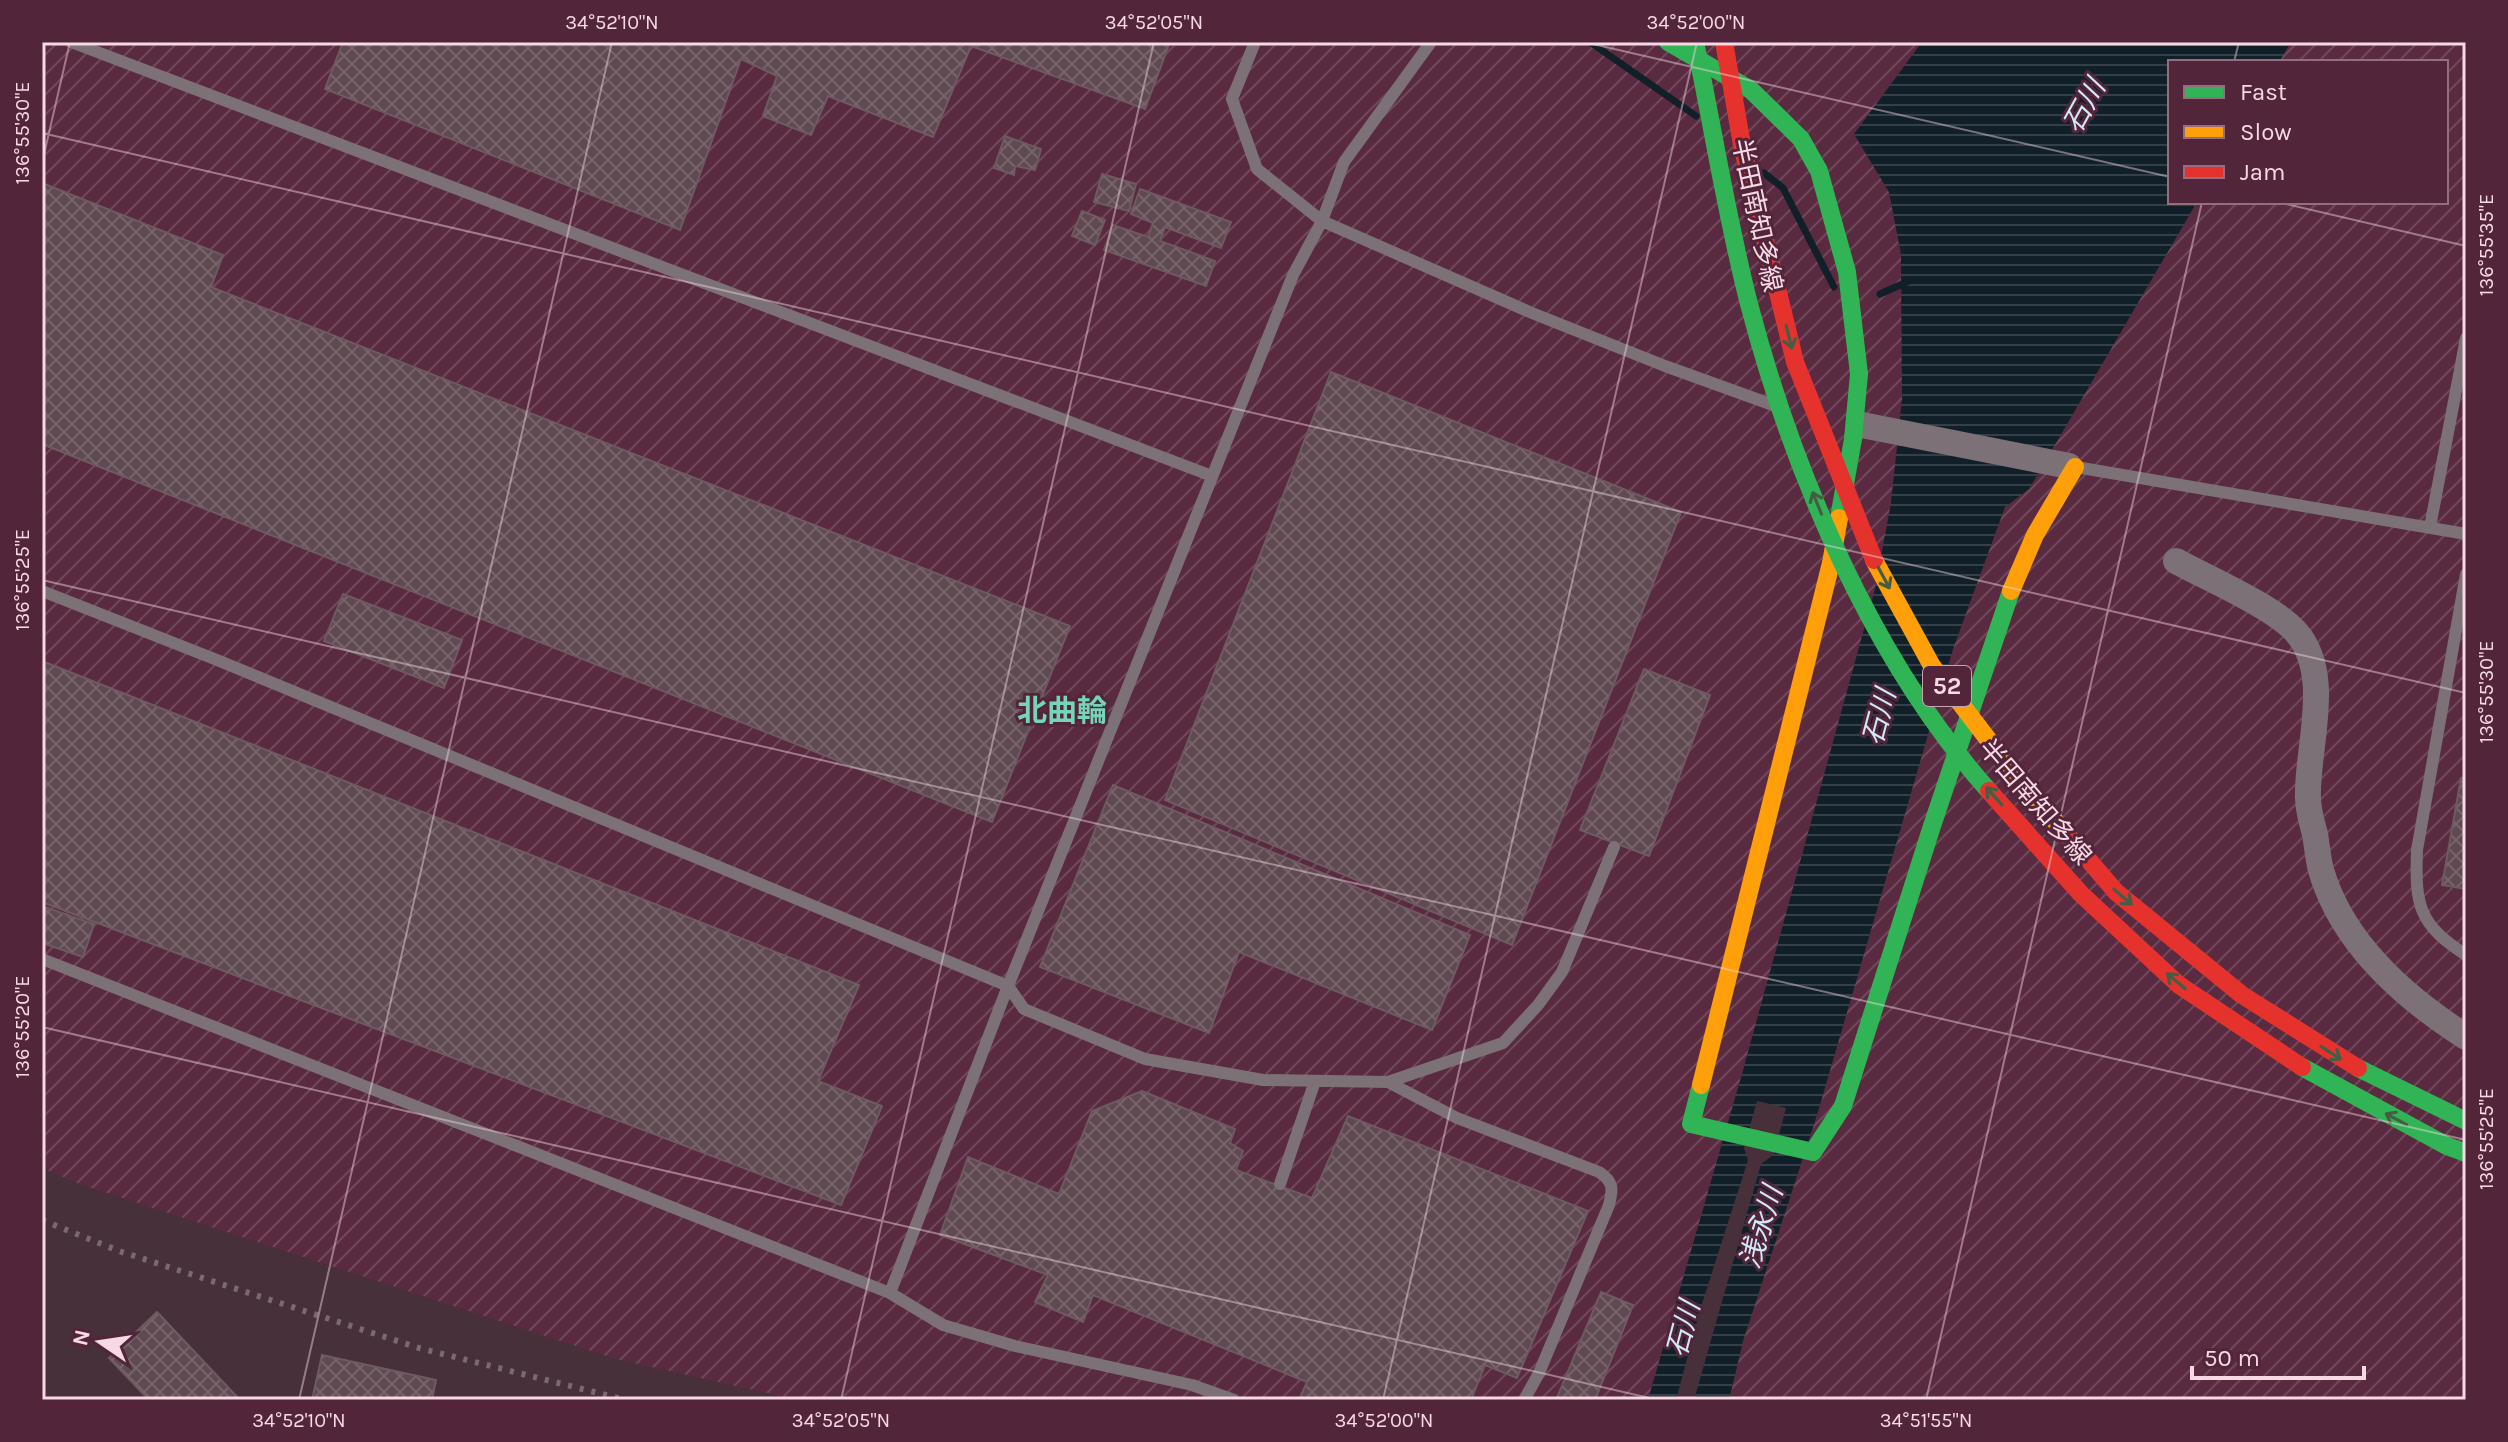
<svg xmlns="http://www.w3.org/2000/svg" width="2508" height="1442" viewBox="0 0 2508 1442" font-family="Karla,'Noto Sans JP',sans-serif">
	<defs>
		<pattern id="industrial-furrows" width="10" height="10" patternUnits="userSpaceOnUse" patternTransform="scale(2)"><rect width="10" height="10" fill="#592a40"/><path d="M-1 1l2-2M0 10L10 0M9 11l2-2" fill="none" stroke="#71485b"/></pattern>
		<pattern id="water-rules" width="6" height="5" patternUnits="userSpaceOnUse" patternTransform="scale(2)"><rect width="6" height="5" fill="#111f28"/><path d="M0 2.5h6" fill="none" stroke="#343f47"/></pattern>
		<pattern id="building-cross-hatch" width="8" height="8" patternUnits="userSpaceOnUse" patternTransform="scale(2)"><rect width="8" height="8" fill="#5f4a51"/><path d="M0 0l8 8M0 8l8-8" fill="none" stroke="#77646a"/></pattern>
	</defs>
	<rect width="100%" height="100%" fill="#48303b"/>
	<path fill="url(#industrial-furrows)" d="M42,42H1922L1854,134L1889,192L1901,254L1902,399L1891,503L1875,588L1742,1074L1648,1400H799L616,1359L77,1183L42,1168Z
		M2291,42H2466V1400H1729L1743,1341L1817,1115L1953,649L2005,506L2029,489L2197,202H2446V62H2279Z"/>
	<path fill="url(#water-rules)" d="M1922,42H2291L2279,62H2170V202H2197L2029,489L2005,507L1953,649L1817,1115L1743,1341L1729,1400H1694L1761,1164L1774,1154L1786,1108L1757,1101L1744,1148L1748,1160L1701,1307L1676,1400H1648L1742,1074L1875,589L1891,503L1902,399L1901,254L1889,192L1854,134Z"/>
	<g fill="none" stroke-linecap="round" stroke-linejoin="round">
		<path stroke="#111f28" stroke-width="7" d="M1590,42L1696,116
			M1764,173L1783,188L1834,287
			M1880,294L1907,282"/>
	</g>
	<path fill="url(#building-cross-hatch)" stroke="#6e5a60" stroke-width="2" d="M343,42H1170L1145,109L971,46L933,137L828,96L811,135L763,116L777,76L741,59L680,230L325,89Z
		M1005,136L1041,149L1035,170L1015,166L1014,175L994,168Z
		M1102,174L1136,184L1129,211L1094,202Z
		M42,183L223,255L211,287L1070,626L992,822L42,444Z
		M1140,189L1231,222L1221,248L1165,227L1160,241L1215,261L1206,286L1104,250L1113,225L1148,237L1153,223L1131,214Z
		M1082,211L1105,220L1095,245L1072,236Z
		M1331,372L1681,512L1512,945L1165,800Z
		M343,594L462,640L444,688L324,641Z
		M42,661L859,985L818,1081L882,1106L841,1205L42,902Z
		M1644,669L1710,695L1649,856L1580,830Z
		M2461,778L2466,779V889L2442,885Z
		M1113,785L1470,935L1432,1030L1239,952L1209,1033L1040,967Z
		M42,906L94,924L83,957L42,943Z
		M1142,1091L1235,1129L1230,1143L1243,1151L1236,1170L1312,1198L1348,1116L1588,1211L1517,1378L1485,1365L1471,1400H1299L1307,1382L1093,1295L1083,1322L1035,1302L1048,1275L940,1235L968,1157L1059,1194L1092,1111Z
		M1601,1292L1633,1305L1595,1400H1556Z
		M157,1312L240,1400H149L109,1358Z
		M322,1355L436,1380L432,1400H312Z"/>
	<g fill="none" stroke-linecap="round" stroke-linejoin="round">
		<path stroke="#7c7176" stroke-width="12" d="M71,42L1212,476
			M1255,42L1232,99L1257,169L1322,221L1532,313L1665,366L1773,405
			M1431,42L1344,162L1322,221L1293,275L1008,986L1024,1009L1145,1059L1263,1080L1388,1082L1503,1043L1538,1005L1562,972L1614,847
			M2076,467L2466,534
			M2430,527L2466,338
			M2466,574L2417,850C2415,905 2418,924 2466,955
			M42,591L217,660L1008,986L890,1293
			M42,959L890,1293L943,1325L1015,1346L1192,1385L1234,1400
			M1388,1082L1457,1118L1599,1172C1614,1182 1613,1189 1609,1205L1539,1373L1524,1400
			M1280,1184L1315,1081"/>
		<path stroke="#7c7176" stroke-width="26" d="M1862,425L2069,466
			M2176,561C2207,578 2274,607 2296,632C2334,675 2306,749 2308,798C2308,810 2312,823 2315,834C2317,846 2318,859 2321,870C2342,943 2405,998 2466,1037"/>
		<path stroke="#30b455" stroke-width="18" d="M1668,42L1751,90L1801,139L1819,171L1847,272L1859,374L1853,439L1839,518
			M1701,1085L1691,1124L1813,1152L1843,1106L1932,826L2011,591"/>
		<path stroke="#ff9f0a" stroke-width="18" d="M2011,591L2035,535L2075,467
			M1701,1085L1831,563L1839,518"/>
		<path stroke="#7a6971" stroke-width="6" stroke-dasharray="4 8" stroke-linecap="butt" d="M42,1220L119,1251L419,1348L626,1400"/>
		<path stroke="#30b455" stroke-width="18" d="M1695,42C1713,128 1727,219 1749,304C1793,472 1872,660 1989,791
			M2302,1067L2447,1146L2466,1153
			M2358,1068L2466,1121"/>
		<path stroke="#ff9f0a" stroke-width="18" d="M1874,560L1932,666L2019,780L2068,836"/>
		<path stroke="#e5322d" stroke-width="18" d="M1724,42L1742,145L1795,362L1874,560
			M1989,791L2081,894L2179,985L2302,1067
			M2068,836L2116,892L2242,995L2358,1068"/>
	</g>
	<defs><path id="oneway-shaft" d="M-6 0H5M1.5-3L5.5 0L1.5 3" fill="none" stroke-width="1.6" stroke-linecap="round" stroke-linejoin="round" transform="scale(2)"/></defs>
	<g stroke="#445e45">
		<use href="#oneway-shaft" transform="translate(1789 337) rotate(76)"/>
		<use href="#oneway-shaft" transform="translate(1817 503) rotate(-112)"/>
		<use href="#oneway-shaft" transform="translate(1884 578) rotate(62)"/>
		<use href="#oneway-shaft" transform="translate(1994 796) rotate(-132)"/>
		<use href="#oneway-shaft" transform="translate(2123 897) rotate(41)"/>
		<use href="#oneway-shaft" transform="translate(2176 981) rotate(-140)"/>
		<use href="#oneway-shaft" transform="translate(2331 1053) rotate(33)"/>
		<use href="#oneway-shaft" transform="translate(2396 1119) rotate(-152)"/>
	</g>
	<path fill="none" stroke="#f6d9e4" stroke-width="2" stroke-opacity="0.45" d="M1584,42L2170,177M2234,62L2239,42M42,133L2466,693M42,163L70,42M2277,202L2466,246M42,580L2466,1140M42,1027L1658,1400M299,1400L612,42M841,1400L1154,42M1383,1400L1697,42M1926,1400L2202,202"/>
	<g text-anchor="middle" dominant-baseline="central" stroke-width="6" stroke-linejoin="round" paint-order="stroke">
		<rect fill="#52253a" stroke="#c5a3b1" stroke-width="2" x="1923" y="666" width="48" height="40" rx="6"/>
		<g font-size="24" font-weight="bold" fill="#f6d9e4">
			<text x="1947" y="686">52</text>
		</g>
		<g font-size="26" fill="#f6d9e4" stroke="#52253a">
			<text transform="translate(1757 215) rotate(78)">半田南知多線</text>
			<text transform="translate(2035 802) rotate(49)">半田南知多線</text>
		</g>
		<g font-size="28" font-style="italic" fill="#cfe9f8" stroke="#52253a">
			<text transform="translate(2084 106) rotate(-61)">石川</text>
			<text transform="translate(1879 717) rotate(-75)">石川</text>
			<text transform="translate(1761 1227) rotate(-73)">浅永川</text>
			<text transform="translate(1683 1329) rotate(-75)">石川</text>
		</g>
		<g font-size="30" font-weight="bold" fill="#76d5b9" stroke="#52253a">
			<text x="1062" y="711">北曲輪</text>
		</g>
	</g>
	<rect width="2508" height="1442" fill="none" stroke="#52253a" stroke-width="88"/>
	<rect x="2168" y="60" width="280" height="144" fill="#52253a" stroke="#946d7e" stroke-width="2"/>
	<rect x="2184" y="86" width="40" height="12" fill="#30b455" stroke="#946d7e" stroke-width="2"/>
	<text x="2240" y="100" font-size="24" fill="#f6d9e4">Fast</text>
	<rect x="2184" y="126" width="40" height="12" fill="#ff9f0a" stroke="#946d7e" stroke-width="2"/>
	<text x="2240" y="140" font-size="24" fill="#f6d9e4">Slow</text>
	<rect x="2184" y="166" width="40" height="12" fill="#e5322d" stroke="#946d7e" stroke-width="2"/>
	<text x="2240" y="180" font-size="24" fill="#f6d9e4">Jam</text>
	<g transform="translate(100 1342) rotate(283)" stroke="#52253a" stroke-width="6" paint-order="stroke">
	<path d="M0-6L14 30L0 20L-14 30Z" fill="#f6d9e4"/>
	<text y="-12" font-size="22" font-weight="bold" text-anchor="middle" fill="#f6d9e4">N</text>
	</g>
	<path d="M2192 1366v12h172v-12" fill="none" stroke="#f6d9e4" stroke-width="4"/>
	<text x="2204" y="1366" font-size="24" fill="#f6d9e4" stroke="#52253a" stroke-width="6" paint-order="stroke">50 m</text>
	<rect x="44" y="44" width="2420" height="1354" fill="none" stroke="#f6d9e4" stroke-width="3"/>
	<g font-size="20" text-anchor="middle" fill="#f6d9e4">
		<text x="612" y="29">34°52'10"N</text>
		<text x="1154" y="29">34°52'05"N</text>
		<text x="1696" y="29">34°52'00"N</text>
		<text transform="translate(22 133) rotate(-90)" y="7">136°55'30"E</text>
		<text transform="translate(2486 245) rotate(-90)" y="7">136°55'35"E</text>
		<text transform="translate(22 580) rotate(-90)" y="7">136°55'25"E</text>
		<text transform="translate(2486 692) rotate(-90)" y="7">136°55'30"E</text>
		<text transform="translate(22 1027) rotate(-90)" y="7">136°55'20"E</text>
		<text transform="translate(2486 1139) rotate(-90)" y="7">136°55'25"E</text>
		<text x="299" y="1427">34°52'10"N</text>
		<text x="841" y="1427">34°52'05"N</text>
		<text x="1384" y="1427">34°52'00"N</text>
		<text x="1926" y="1427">34°51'55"N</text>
	</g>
</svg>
